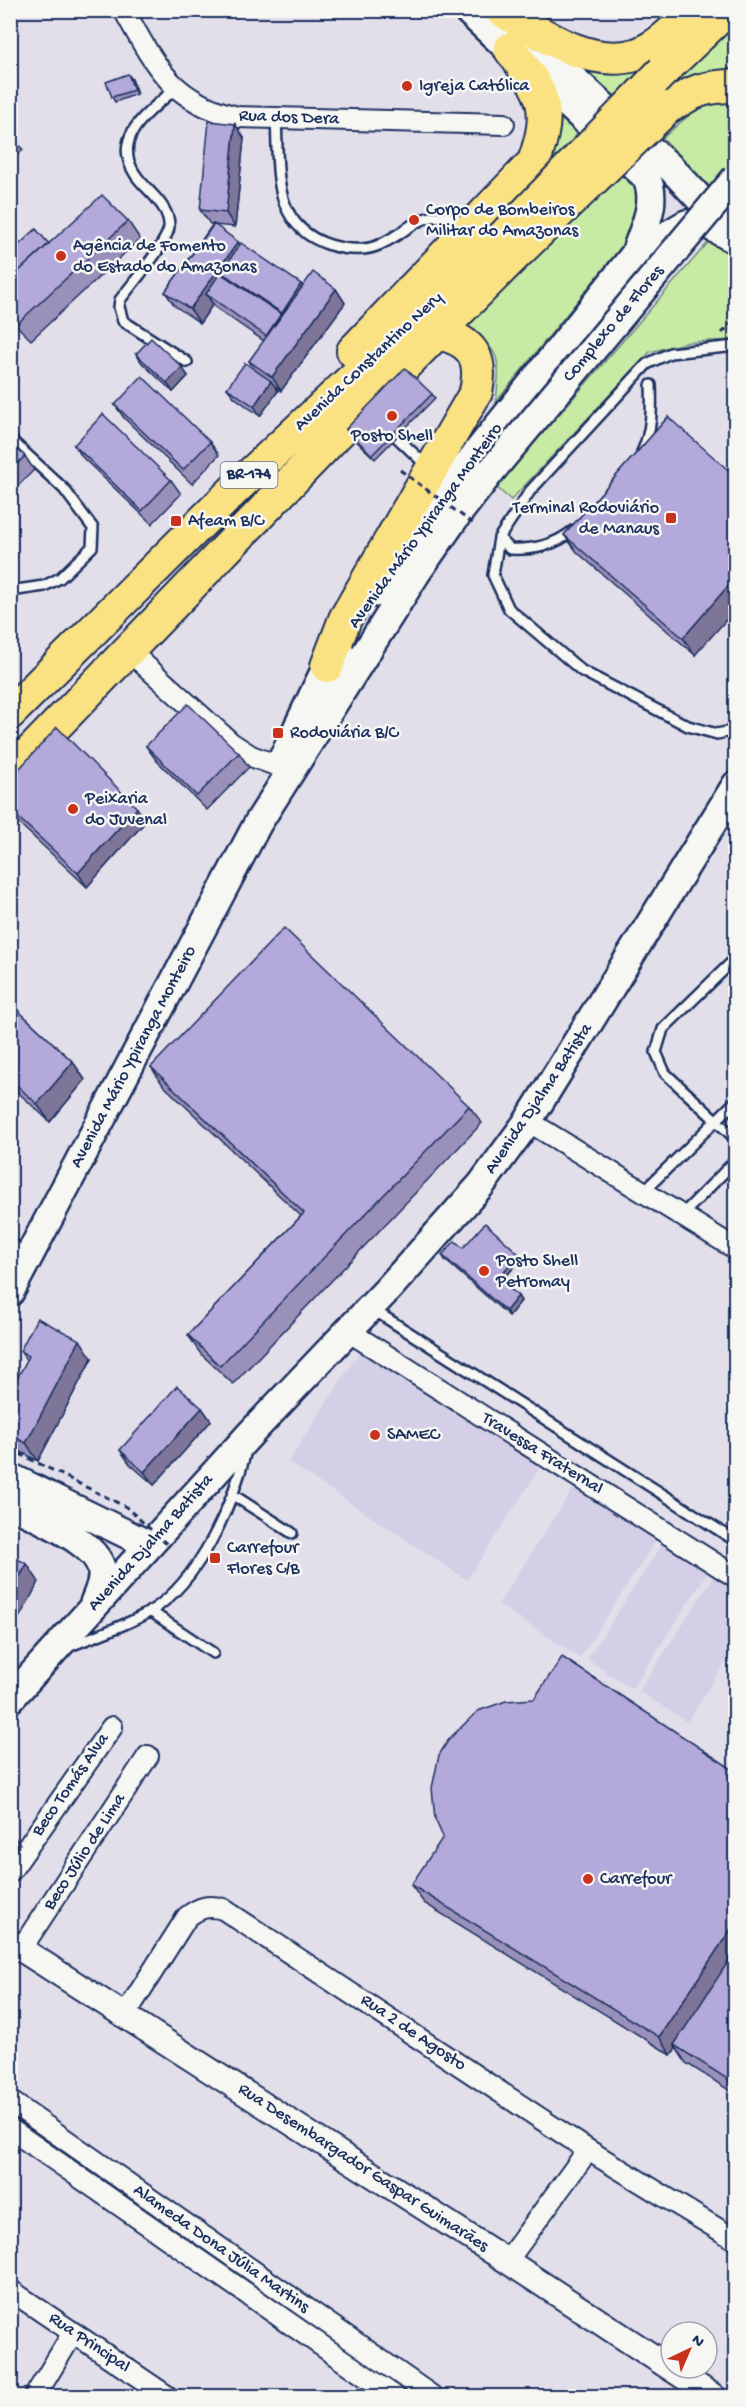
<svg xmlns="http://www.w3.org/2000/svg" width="746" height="2407" viewBox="0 0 746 2407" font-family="'Gochi Hand',sans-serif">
	<rect width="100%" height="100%" fill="#e2dfeb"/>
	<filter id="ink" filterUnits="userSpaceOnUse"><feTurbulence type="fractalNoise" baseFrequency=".0167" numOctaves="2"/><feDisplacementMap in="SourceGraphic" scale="12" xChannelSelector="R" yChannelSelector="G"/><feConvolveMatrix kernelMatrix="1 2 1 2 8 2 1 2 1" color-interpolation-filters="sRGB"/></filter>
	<g filter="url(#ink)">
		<path fill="#d4cfe6" d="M364,1345L544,1462L467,1580L288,1462Z
			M577,1483L659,1536L580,1658L498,1604Z
			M667,1537L712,1566L632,1689L587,1659Z
			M718,1570L735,1582V1647L687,1722L639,1691Z"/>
		<path fill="#c7eba4" stroke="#718d81" stroke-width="1.5" d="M735,24V75L661,96Z
			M672,42L615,100L566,54Z
			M735,97V211L661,140C688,115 698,104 735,97Z
			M555,98L632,172L642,197L634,231L496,402C500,363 503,346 463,330L527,263Z
			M712,238L735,258V340L689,342L650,352L511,500L496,487Z"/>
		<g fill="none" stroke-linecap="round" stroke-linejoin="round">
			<g stroke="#1b2f5e" stroke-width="14">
				<path id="service" d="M176,88C151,111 110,136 135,174C140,182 149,190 156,198C163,206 170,216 169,227C167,244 131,285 120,300L119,307L123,321L187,362
					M276,118C279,169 270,226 330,245C347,250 363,252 379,245C416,228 420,205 467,223
					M736,346L670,353L647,364L530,491L499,538L493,575L509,609L582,671L688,726L717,734L736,730
					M389,430L427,466
					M10,439L64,489L93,528L92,547L60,578L44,586L10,591
					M642,452C652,431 652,408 651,385
					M499,538L510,549C534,550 554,546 574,530
					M736,958L663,1029L656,1052L665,1073L736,1139
					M644,1191L736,1101
					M682,1215L736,1160
					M10,1242L27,1257
					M372,1309L736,1541
					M233,1495L292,1533
					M150,1611L213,1653
					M70,1646C97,1635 126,1626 151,1611C200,1580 232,1506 246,1451"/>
			</g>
			<g stroke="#1b2f5e" stroke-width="24">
				<path id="minor" d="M124,10C155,66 172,102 238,117L504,124
					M129,651L231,743L251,756L292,771
					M528,1121L736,1249
					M348,1331L736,1577
					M10,1872L112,1727
					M21,1949L148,1756
					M125,2015L187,1917C200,1907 208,1905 223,1909L588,2150L736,2240
					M10,2101L432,2396
					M10,2129L394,2396
					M507,2261L588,2150
					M10,2290L167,2396
					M35,2396L73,2333"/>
			</g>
			<g stroke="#1b2f5e" stroke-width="28">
				<path id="tertiary" d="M10,1942L507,2261L713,2396"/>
			</g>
			<g stroke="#1b2f5e" stroke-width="32">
				<path id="secondary" d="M467,10L646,177C659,202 643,229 635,254
					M520,30L671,168L726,227
					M375,593L406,547L475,455L635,254L686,224H706L736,240
					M283,758L327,666L339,648
					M10,1292L258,823L417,572L454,519L492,470
					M10,1477L149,1545
					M10,1504C35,1517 105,1544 102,1576C102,1585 97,1595 94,1603
					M10,1699L251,1433L388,1289L481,1185L528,1121L736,785"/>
			</g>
			<g stroke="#1b2f5e" stroke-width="36">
				<path id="trunk" d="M501,10C540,33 588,68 635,55C658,48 678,26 695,10
					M663,71L727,10
					M667,108C694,91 703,86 736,86
					M353,351L534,162C553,107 544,94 510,49
					M327,666L345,619L476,392C483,358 473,341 438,333
					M10,713L237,487L495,245
					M10,773L364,406L513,257"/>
			</g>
			<path stroke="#1b2f5e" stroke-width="3" stroke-dasharray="6 4.5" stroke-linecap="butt" d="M722,333L736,319"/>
			<use href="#service" stroke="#f6f6f2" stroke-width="9"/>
			<use href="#minor" stroke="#f6f6f2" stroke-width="20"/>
			<use href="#tertiary" stroke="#f6f6f2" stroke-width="24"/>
			<use href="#secondary" stroke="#f6f6f2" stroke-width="27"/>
			<use href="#trunk" stroke="#fae181" stroke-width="32"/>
			<g stroke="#1b2f5e" stroke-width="32" stroke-linecap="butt">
				<path id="secondary-bridge" d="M492,470L736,178"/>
			</g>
			<g stroke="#1b2f5e" stroke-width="36" stroke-linecap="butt">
				<path id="trunk-bridge" d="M495,245L663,71
					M513,257L667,108"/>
			</g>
			<path stroke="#1b2f5e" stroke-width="3" stroke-dasharray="6 4.5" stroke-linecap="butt" d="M400,470L475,525
				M10,1449L126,1507L170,1547"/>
			<use href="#secondary-bridge" stroke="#f6f6f2" stroke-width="27"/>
			<use href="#trunk-bridge" stroke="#fae181" stroke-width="32"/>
		</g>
		<path fill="#9a91bb" stroke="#1b2f5e" stroke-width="1.5" d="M132,79L137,94L115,102L112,97Z
			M235,124L244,138L235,227L214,225L238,242L240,244L301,284L303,287L336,289L345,303L281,391L275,386L278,391L260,416L234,397L227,388L255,370L249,361L264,341L216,308L213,304L200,323L175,306L165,292L213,224H210L200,210Z
			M10,133L23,150L10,162Z
			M128,221L140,239L31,340L10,319V253L49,244Z
			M136,354L188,376L173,392L142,363Z
			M432,394L435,398L375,459L349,434L346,429Z
			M115,405L210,442L219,455L192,484L124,418Z
			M668,417L695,655L577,552L564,535Z
			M10,443L25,456L34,470L10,494Z
			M74,445L171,480L181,494L152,524L83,458Z
			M146,746L239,753L249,767L207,810L156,760Z
			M10,779L146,821L87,887L10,815Z
			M10,1003L73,1062L85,1080L50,1122L10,1085Z
			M151,1067L469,1106L482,1123L233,1384L200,1353L188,1335L301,1216L163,1085Z
			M463,1248L519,1254L522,1258L502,1281L518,1296L521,1301L509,1316L445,1260L442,1255Z
			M20,1351L92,1358L38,1461L10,1446V1392L27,1361Z
			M202,1408L211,1421L154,1485L130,1464L120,1450Z
			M735,1771V2094L686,2063L676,2048L671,2055L424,1903L411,1885Z"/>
		<path fill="#7d7699" stroke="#1b2f5e" stroke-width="1.5" d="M128,74L132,79L137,94L134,90Z
			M235,124L244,138L235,227L226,213Z
			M238,242L248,255L221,272L228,282L206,294L213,304L200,323L190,309Z
			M301,284L311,298L291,326L282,313Z
			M336,289L345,303L281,391L272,377Z
			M281,314L290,328L276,349L266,336Z
			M182,367L188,376L173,392L167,383Z
			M271,381L278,391L260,416L254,406Z
			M735,578V610L695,655L683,638Z
			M137,808L146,821L87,887L78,873Z
			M73,1062L85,1080L50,1122L37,1104Z
			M519,1254L522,1258L501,1282L498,1278Z
			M518,1296L521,1301L509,1316L506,1311Z
			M80,1340L92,1358L38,1461L26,1443Z
			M202,1408L211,1421L154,1485L144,1472Z
			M27,1564L39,1582L10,1634V1593Z
			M13,1835L20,1844L10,1859V1840Z
			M735,1923V1959L674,2045L676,2048L671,2055L659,2037Z"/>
		<path fill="#b3a9da" stroke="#1b2f5e" stroke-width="1.5" d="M128,74L134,90L112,97L106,82Z
			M209,121L235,124L226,213L200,210Z
			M102,195L128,221L18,323L10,314V279Z
			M214,224L238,242L190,309L165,292Z
			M36,229L49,244L10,279V253Z
			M241,243L301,284L282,313L221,272Z
			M313,272L336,289L272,377L249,361Z
			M220,273L281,314L266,336L206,294Z
			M151,338L182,367L167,383L136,354Z
			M245,363L271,381L254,406L227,388Z
			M405,368L432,394L372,455L346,429Z
			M142,376L210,442L183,470L115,405Z
			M103,414L171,480L142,511L74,445Z
			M668,417L735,476V578L683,638L564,535Z
			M10,443L25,456L10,471Z
			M188,704L239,753L197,796L146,746Z
			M57,727L137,808L78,873L10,810V779Z
			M284,928L469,1106L220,1366L188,1335L304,1213L151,1067Z
			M10,1003L73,1062L37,1104L10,1079Z
			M485,1223L519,1254L498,1278L518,1296L506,1311L442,1255L455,1241L463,1248Z
			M37,1318L80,1340L26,1443L10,1435V1392L29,1356L20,1351Z
			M177,1386L202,1408L144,1472L120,1450Z
			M10,1555L27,1564L10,1593Z
			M562,1657L735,1771V1923L659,2037L411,1885L443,1837L435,1819L432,1788L439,1755L449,1739L478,1711L506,1701L534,1699Z
			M735,1951V2084L674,2045Z"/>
	</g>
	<g fill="#c8321e" stroke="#f6f6f2" stroke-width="2">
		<circle cx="407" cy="86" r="6"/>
		<circle cx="414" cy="220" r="6"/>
		<circle cx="61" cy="256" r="6"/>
		<circle cx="392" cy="416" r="6"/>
		<rect x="665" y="512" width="12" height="12" rx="3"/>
		<rect x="170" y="515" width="12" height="12" rx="3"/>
		<rect x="272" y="727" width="12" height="12" rx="3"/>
		<circle cx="73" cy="809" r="6"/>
		<circle cx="484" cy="1271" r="6"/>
		<circle cx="375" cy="1435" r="6"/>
		<rect x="209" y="1552" width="12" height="12" rx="3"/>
		<circle cx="588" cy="1879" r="6"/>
	</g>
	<g text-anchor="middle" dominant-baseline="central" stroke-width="5" stroke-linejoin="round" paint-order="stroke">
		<rect fill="#f6f6f2" stroke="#5d6b8a" stroke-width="1.5" x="220.5" y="462" width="57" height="26" rx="4.5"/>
		<g font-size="16" font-weight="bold" fill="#1b2f5e">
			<text x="249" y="475">BR-174</text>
		</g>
		<g font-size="18" fill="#1b2f5e" stroke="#f6f6f2" text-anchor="start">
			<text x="419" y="86">Igreja Católica</text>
			<text x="426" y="210">Corpo de Bombeiros<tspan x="426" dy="21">Militar do Amazonas</tspan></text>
			<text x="73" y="246">Agência de Fomento<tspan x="73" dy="21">do Estado do Amazonas</tspan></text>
			<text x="392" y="436" text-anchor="middle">Posto Shell</text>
			<text x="659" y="508" text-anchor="end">Terminal Rodoviário<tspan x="659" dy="21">de Manaus</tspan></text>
			<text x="188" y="521">Afeam B/C</text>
			<text x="290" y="733">Rodoviária B/C</text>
			<text x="85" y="799">Peixaria<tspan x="85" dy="21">do Juvenal</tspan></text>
			<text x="496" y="1261">Posto Shell<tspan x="496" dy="21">Petromay</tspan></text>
			<text x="387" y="1435">SAMEC</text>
			<text x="227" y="1548">Carrefour<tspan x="227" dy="21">Flores C/B</tspan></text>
			<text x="600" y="1879">Carrefour</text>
		</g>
		<g font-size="18" fill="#1b2f5e" stroke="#f6f6f2">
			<text transform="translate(289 118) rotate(2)">Rua dos Dera</text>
			<text transform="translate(614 324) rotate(-50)">Complexo de Flores</text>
			<text transform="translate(369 362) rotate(-43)">Avenida Constantino Nery</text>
			<text transform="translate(426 526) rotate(-54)">Avenida Mário Ypiranga Monteiro</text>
			<text transform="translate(134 1057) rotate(-62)">Avenida Mário Ypiranga Monteiro</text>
			<text transform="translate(539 1099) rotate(-56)">Avenida Djalma Batista</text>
			<text transform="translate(542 1454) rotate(32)">Travessa Fraternal</text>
			<text transform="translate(151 1543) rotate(-48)">Avenida Djalma Batista</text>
			<text transform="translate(71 1785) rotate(-55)">Beco Tomás Alva</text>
			<text transform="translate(85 1852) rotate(-57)">Beco Júlio de Lima</text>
			<text transform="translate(413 2033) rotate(34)">Rua 2 de Agosto</text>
			<text transform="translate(363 2168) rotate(33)">Rua Desembargador Gaspar Guimarães</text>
			<text transform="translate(221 2249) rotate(35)">Alameda Dona Júlia Martins</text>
			<text transform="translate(89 2343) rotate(34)">Rua Principal</text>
		</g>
	</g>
	<rect width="746" height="2407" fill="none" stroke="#f6f6f2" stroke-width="36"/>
	<rect x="18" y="18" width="710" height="2371" fill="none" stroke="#1b2f5e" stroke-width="2" filter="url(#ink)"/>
	<g transform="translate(689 2350) rotate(44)"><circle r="28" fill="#f6f6f2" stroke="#9ea6b7" stroke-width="1.5"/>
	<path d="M0-4.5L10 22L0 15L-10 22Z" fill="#c8321e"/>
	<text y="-9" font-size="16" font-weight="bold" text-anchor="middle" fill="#1b2f5e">N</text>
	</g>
</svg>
